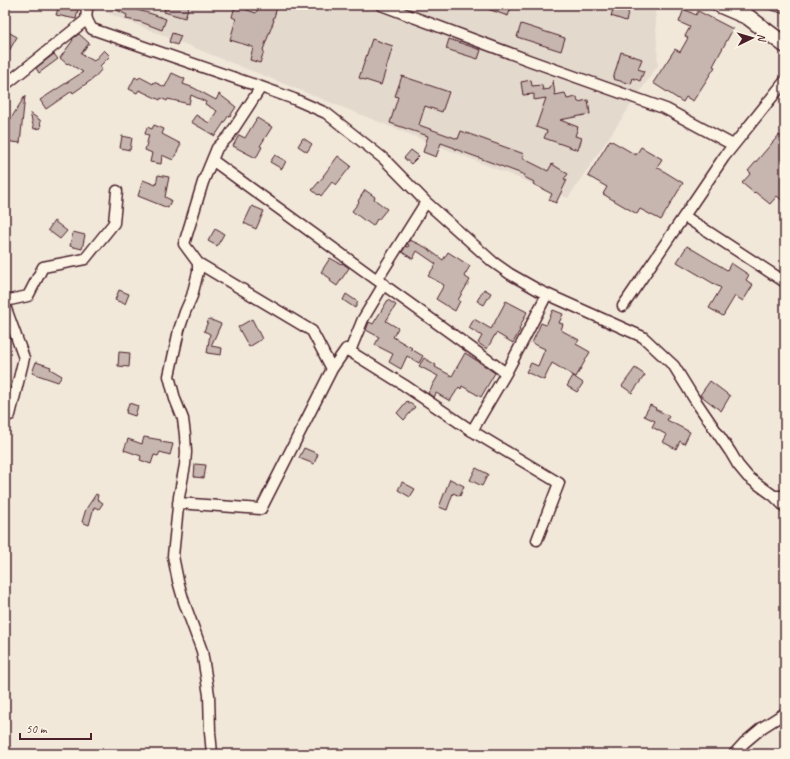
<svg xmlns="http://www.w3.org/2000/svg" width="790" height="759" viewBox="0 0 790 759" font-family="Caveat,sans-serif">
	<rect width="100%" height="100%" fill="#f1e8da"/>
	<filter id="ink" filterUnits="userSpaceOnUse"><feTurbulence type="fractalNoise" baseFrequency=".025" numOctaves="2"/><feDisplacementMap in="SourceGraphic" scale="8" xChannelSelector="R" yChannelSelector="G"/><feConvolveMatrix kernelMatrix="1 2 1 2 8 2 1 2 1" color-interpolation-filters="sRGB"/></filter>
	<g filter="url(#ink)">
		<path fill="#e4d9cd" d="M95,5H655L658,65L568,198L95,8Z"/>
		<path fill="#c7b6af" stroke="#4a1f2b" d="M59,5H64L78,9L76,19L56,15Z
			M110,5H119L152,14L166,19L162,30L141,22L126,19L127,15L109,6Z
			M166,5H189L185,18L164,12Z
			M259,5H278L273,20H274L263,50L264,51L260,63L250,60L253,47L230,40L236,19L232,17L235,6L256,13Z
			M479,5H512L508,16L479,6Z
			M761,5H785V14L761,7Z
			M614,6L629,10L626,21L611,16Z
			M684,9L696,15L698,11L733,29L713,66L715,67L693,101L686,97L683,102L653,83L675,49L680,52L688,38L685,36L690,27L679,22Z
			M521,24L565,38L561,51L517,37Z
			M5,30L17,37L5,58Z
			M172,33L181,36L177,45L169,42Z
			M79,34L89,43L81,54L94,61L104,50L110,56L99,67L102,69L93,79L73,93L72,91L46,109L40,100L83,72L68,63L67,64L60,58L73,40L72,39Z
			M372,39L393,46L381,85L359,78Z
			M449,39L481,50L478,59L446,49Z
			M621,52L642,59L638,69L644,71L640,81L633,78L631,84L613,79Z
			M54,54L58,59L39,73L36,68Z
			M172,73L185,79L183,84L194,88L216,100L219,94L236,107L230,116L229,115L215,136L191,122L196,115L209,123L217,111L205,104L206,102L191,95L189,104L168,99L167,101L161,98L160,100L139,90L137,93L129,89L135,77L138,79L140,77L153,84L154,82L165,87Z
			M402,76L449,92L442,112L425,106L419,125L458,139L461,131L524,154L522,158L548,171L552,164L568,174L564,179L567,180L556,203L549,200L552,194L533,184L534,182L524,177L525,175L455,149V148L441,143L436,157L423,152L428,136L390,123L398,97L395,96Z
			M531,80L532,86L542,85L543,90L550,89L553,80L555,95L565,93L567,99L577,97L578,102L588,100L590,114L560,120L578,127L575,136L582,138L578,150L544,138L547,131L536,127L546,98L534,100V94L523,95L521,82Z
			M25,96L20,143L5,141V128Z
			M30,113L40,120L41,128L34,129Z
			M257,118L272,127L260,146L262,147L256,158L233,146L239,135L245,138Z
			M154,125L164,129L162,134L181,144L173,160L162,155L161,164L150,162L152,153L145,150L149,135L145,134L147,127L152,129Z
			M779,135L785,140V203L777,196L770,204L755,192L754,193L742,183L751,173L748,171Z
			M122,136L132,138L130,150L120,148Z
			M303,138L312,144L307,152L298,146Z
			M610,140L636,155L641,147L662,159L657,167L683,183L661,220L640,209L637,214L603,194L607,187L588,176Z
			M411,150L419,156L411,164L404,158Z
			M275,155L286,161L282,169L270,162Z
			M338,156L351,166L336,185L332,182L321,196L319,194L318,195L312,190L324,176H323Z
			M158,175L169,177L165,197L171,200L168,208L138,196L143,180L156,185Z
			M365,190L375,197L374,199L387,209L378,220L377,219L373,226L366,221H365L352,211L359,202L358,201Z
			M252,206L264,211L256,229L244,223Z
			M54,221L67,231L60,239L48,230Z
			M215,229L224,234L217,246L208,241Z
			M73,232L85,235L82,249L70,246Z
			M410,240L425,247L443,260L448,252L470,266L464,276L470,280L458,300L460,301L455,311L436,299L444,285L428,276L436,264L417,251L413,259L402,252L406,246L408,247L409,245L407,244Z
			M687,246L727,270L731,263L749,275L746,280L753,285L743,301L735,296L723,316L709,308L721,288L677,262Z
			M330,258L341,264L342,263L349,268L337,286L330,281L331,279L321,272Z
			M484,289L491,293L484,305L477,301Z
			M119,290L129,294L125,304L115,300Z
			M346,294L358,302L355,308L343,300Z
			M388,300L396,305L386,321L398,328L393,337L412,348L411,349L423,356L419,363L407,356L401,369L389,362L393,354L375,345L379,337L366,330L369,322L373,324Z
			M506,301L527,312L519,329L520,330L513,343L496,333L487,349L478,343L482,336L469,328L474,319L491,329Z
			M553,310L563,314L559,323L563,324L561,330L579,340L576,344L590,352L576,377L552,363L544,380L526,372L531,363L538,366L545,349L532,343L541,323L546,325Z
			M209,319L221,324L211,346L222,348L221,355L207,353L210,334L204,331Z
			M252,319L262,339L249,347L238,327Z
			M119,352L130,353L129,367L118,366Z
			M465,353L479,362L495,373L481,397L462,386L461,389L459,387L450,401L436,393L434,398L428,393L438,376L419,366L424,358L436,365L435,367L452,376Z
			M36,362L51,367L50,369L62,376L58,382L32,373Z
			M635,368L645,375L632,393L622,386Z
			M573,376L583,383L577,392L567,386Z
			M710,381L730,396L721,411L700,395Z
			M407,401L415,407L404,420L397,413Z
			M129,403L138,406L135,416L126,413Z
			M650,405L656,408L655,409L669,416L667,420L690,432L684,444L680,441L676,449L663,442L667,435L652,427L655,421L644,416Z
			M144,437L161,440V442L173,444L170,455L160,452L158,456L154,455L151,464L140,460L141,456L124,450L128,439L142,444Z
			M304,448L318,454L314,464L299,458Z
			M195,464L206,465L204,478L194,477Z
			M476,468L488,474L482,486L470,480Z
			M450,479L464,486L460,496L453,493L447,510L439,507Z
			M402,482L415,489L410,497L398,490Z
			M96,494L98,495L97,499L103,503L99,509L94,507L89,525L82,522L86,509Z"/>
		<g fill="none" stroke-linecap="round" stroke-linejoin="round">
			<g stroke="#4a1f2b" stroke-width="13">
				<path id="minor" d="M88,5C85,17 86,19 92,29L261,87L294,99L326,113L384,159L426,202L493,262L510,274L540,291L643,337L674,366L695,400L731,453L738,465L748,477L774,496H785
					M381,5L531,61L666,109L733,145
					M5,85L86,20
					M212,160L377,280
					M426,202L377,280L506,373L472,431L559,483L537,540
					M684,216L785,282
					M198,263L312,331L332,369
					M5,301L28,296L43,267L85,259L114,223L117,191
					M5,306L24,358L10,415
					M623,306L724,157L785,81
					M350,351L363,319L384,284
					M506,373L525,337L547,294
					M774,496L785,507
					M178,503L261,509L332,369L346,349L404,385L472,431
					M212,754L210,732L209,695L202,651L184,602L178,581L173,556L179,497L185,465L186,452L185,435L183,419L175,399L169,376L179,330L185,312L192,296L198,272V263L184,244L203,182L217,148L229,136L261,87
					M734,754L744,743L763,727L785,713"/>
			</g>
			<g stroke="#4a1f2b" stroke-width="18">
				<path id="primary" d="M720,5L748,17L785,45"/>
			</g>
			<use href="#minor" stroke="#fcf5e5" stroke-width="10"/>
			<use href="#primary" stroke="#fcf5e5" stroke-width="15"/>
		</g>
	</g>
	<rect width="790" height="759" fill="none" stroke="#fcf5e5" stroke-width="20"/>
	<rect x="10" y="10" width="770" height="739" fill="none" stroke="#4a1f2b" stroke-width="1.5" filter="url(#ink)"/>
	<g transform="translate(752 38) rotate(85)" stroke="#fcf5e5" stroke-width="3" paint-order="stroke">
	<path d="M0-3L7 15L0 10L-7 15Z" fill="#4a1f2b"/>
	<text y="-6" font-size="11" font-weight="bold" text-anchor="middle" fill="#4a1f2b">N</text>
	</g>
	<path d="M20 733v6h71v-6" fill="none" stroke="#4a1f2b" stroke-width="2"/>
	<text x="26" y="733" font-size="12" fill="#4a1f2b" stroke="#fcf5e5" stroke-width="3" paint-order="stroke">50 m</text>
</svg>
